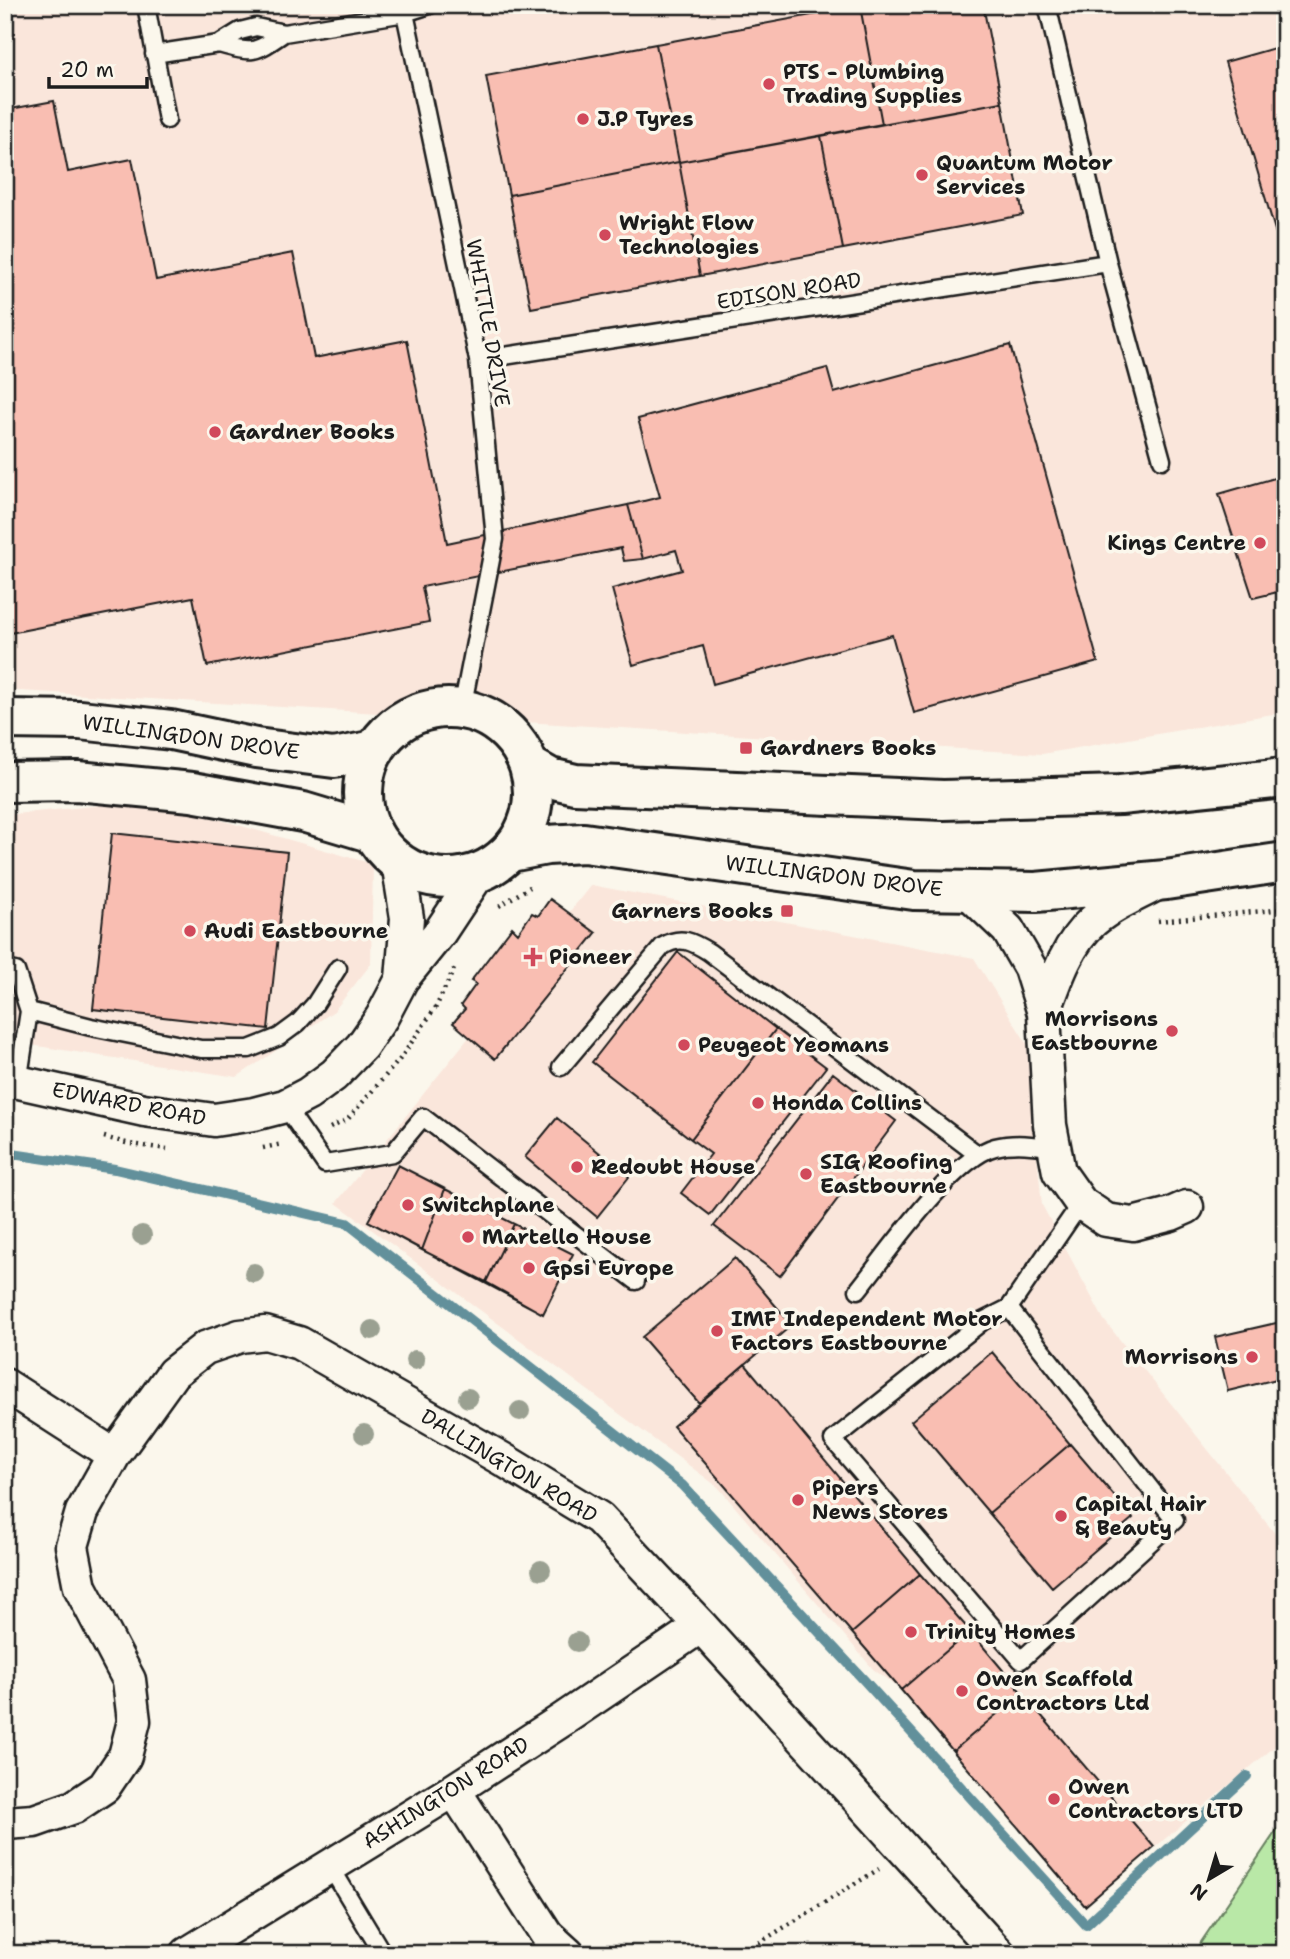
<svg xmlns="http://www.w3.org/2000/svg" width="1290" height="1959" viewBox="0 0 1290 1959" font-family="'Shantell Sans',sans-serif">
	<rect width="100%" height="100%" fill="#fbf7ec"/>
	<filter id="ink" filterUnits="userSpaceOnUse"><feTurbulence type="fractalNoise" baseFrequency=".0143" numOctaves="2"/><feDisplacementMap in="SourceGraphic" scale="14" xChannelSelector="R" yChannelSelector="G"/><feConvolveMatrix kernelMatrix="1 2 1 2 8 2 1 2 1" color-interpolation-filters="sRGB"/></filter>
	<g filter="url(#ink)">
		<path fill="#fae6db" d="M5,5H1285V712L1042,754L5,690Z
			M152,800L373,864L371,964L334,1011L237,1077L5,1041V815Z
			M591,885L974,958L1029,1047L1033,1117L1042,1205L1104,1320L1285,1546V1738L1085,1906L901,1690L873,1669L718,1487L336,1203Z"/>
		<path fill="#b9e8a7" stroke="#6a8262" stroke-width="2" d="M1285,1818V1954H1193Z"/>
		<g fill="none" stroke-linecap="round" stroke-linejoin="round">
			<path stroke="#62909b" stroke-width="10" d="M5,1153L115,1169L347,1223L682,1485L863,1679L1086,1925L1247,1776"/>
		</g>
		<path fill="#f9beb2" stroke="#1c1c1c" stroke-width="2" d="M983,5L1002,102L882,124L860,6Z
			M860,6L882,124L679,162L656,44Z
			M656,44L679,162L509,195L486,76Z
			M1285,45V264L1225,62Z
			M54,101L68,172L132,159L156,280L293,253L314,358L407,340L447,543L628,505L643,559L624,561L621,548L422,587L429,622L207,666L193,597L5,634V110Z
			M1002,102L1023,215L843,249L821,136Z
			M821,136L843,249L700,276L679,162Z
			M679,162L700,276L531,308L509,195Z
			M1010,345L1098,662L914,713L892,635L713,684L703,646L633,665L612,589L682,570L676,550L643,559L628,505L660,497L638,419L827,368L834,393Z
			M1285,475V599L1282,591L1253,598L1219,494Z
			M112,833L287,852L268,1029L93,1009Z
			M550,899L596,933L495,1059L453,1023L465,1009L461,1005L476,984L471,981L512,927L518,933L532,913L538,916Z
			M678,952L776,1029L691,1139L592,1062Z
			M776,1029L826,1067L710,1215L681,1193L711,1154L691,1139Z
			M833,1073L896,1121L780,1276L714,1226Z
			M557,1118L629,1177L597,1217L525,1157Z
			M398,1165L573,1254L543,1314L368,1221Z
			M398,1165L445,1189L422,1250L368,1221Z
			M445,1189L514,1224L486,1282L422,1250Z
			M514,1224L573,1254L543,1314L486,1282Z
			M735,1258L792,1325L699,1403L642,1337Z
			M1285,1321V1377L1228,1391L1215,1337Z
			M992,1352L1070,1444L989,1513L911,1421Z
			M745,1364L920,1574L852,1633L673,1426Z
			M1070,1444L1133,1518L1052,1587L989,1513Z
			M920,1574L970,1631L901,1690L852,1633Z
			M970,1631L1022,1693L953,1751L901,1690Z
			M1022,1693L1154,1847L1085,1906L953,1751Z"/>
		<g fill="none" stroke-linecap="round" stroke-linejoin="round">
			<g stroke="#1c1c1c" stroke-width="21">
				<path id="lane" d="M146,5L167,120
					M430,5L405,13L478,360L495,539L462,709
					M1047,5L1108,263L1162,460
					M219,44C254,54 255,53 284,33
					M154,54L219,44L240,31L256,27L284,33L405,13L404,5
					M478,360L1108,263
					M5,969L16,971L29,1011
					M561,1067L663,946C681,935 693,942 709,952L977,1154
					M18,1083L29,1011L91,1027L201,1049H249L279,1037L298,1023L315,1004L338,968
					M285,1106L325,1164L393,1153L423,1117L636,1281
					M858,1290C887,1254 953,1158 995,1147C1015,1142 1035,1145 1055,1148
					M1009,1308L1175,1520L1021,1660L833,1440L983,1321L1009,1308L1081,1203
					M330,1866L383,1954"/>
			</g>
			<g stroke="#1c1c1c" stroke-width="37">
				<path id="street" d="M398,862L407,918L402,979
					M966,890L1008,930L1030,968L1044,1013L1050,1125L1059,1172L1081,1203L1106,1220L1133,1224L1171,1214L1187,1207
					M1044,1013C1055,982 1067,944 1093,921C1111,906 1133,896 1155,885
					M5,1079L144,1110L214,1120L254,1114L285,1106L308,1094L334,1075L362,1046L382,1017L402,979L440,932L479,873
					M5,1385L114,1455L173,1373L205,1348L240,1336L265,1333L299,1343L502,1459L599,1518L701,1626L999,1954
					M454,1790L547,1935L568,1954
					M5,1823L34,1821L74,1807L104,1787L125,1756L134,1721L129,1680L80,1587L72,1546L82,1512L114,1455
					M187,1954L454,1790L562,1720L701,1626"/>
			</g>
			<g stroke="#1c1c1c" stroke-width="44">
				<path id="secondary" d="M363 793a85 85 0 1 1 170 0a85 85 0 1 1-170 0Z
					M5,719L80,720L171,730L256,748L334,758L375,750
					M529,766L550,778L575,784L943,800L1120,795L1285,778
					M5,782L77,781L192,792L303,812L373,833
					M510,852L547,845L584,843L914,890L1036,892L1166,880L1285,862"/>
			</g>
			<path stroke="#1c1c1c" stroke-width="4.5" stroke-dasharray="2 5" stroke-linecap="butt" d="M499,906L530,887
				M1158,921L1285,909
				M330,1128L348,1119L400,1059L436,1007L454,969
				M104,1137L130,1144L167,1149
				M263,1148L282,1144
				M741,1954L879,1869"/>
			<use href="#lane" stroke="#fbf7ec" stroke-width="16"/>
			<use href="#street" stroke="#fbf7ec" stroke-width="32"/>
			<use href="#secondary" stroke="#fbf7ec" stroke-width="38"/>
		</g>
		<g fill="#9aa091">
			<circle cx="142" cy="1235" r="10"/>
			<circle cx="254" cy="1273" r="10"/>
			<circle cx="372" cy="1330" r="10"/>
			<circle cx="415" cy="1360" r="10"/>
			<circle cx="468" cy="1398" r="10"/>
			<circle cx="520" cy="1411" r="10"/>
			<circle cx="364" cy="1434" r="10"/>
			<circle cx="541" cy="1570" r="10"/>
			<circle cx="577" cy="1642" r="10"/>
		</g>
	</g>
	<g fill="#d1495b" stroke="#fbf7ec" stroke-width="2.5">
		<circle cx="769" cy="84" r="7"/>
		<circle cx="583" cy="119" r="7"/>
		<circle cx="922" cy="175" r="7"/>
		<circle cx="605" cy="235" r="7"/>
		<circle cx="215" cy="432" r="7"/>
		<circle cx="1260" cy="543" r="7"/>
		<rect x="739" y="741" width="14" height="14" rx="3.5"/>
		<rect x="780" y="904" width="14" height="14" rx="3.5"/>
		<circle cx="190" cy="931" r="7"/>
		<path d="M529.5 946.5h7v7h7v7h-7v7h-7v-7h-7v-7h7z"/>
		<circle cx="1172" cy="1031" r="7"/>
		<circle cx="684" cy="1045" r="7"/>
		<circle cx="758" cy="1103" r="7"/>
		<circle cx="577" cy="1167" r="7"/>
		<circle cx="806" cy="1174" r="7"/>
		<circle cx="408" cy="1205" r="7"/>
		<circle cx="468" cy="1237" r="7"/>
		<circle cx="529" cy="1268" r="7"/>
		<circle cx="717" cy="1331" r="7"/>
		<circle cx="1252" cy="1357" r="7"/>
		<circle cx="798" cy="1500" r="7"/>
		<circle cx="1061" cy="1516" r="7"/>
		<circle cx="911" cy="1632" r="7"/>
		<circle cx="962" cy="1691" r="7"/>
		<circle cx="1054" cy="1799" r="7"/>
	</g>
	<g text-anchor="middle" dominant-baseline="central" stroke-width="7" stroke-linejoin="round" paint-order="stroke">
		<g font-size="21" font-weight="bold" fill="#1c1c1c" stroke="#fbf7ec" text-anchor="start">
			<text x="783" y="72">PTS - Plumbing<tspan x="783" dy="24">Trading Supplies</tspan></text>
			<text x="597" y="119">J.P Tyres</text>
			<text x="936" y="163">Quantum Motor<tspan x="936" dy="24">Services</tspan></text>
			<text x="619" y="223">Wright Flow<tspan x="619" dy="24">Technologies</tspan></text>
			<text x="229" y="432">Gardner Books</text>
			<text x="1246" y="543" text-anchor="end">Kings Centre</text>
			<text x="760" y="748">Gardners Books</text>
			<text x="773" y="911" text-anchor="end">Garners Books</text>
			<text x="204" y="931">Audi Eastbourne</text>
			<text x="549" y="957">Pioneer</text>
			<text x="1158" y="1019" text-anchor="end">Morrisons<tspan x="1158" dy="24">Eastbourne</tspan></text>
			<text x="698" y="1045">Peugeot Yeomans</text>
			<text x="772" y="1103">Honda Collins</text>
			<text x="820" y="1162">SIG Roofing<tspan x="820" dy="24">Eastbourne</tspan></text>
			<text x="591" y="1167">Redoubt House</text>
			<text x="422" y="1205">Switchplane</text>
			<text x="482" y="1237">Martello House</text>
			<text x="543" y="1268">Gpsi Europe</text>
			<text x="731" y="1319">IMF Independent Motor<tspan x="731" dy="24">Factors Eastbourne</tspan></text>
			<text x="1238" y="1357" text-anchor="end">Morrisons</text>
			<text x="812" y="1488">Pipers<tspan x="812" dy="24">News Stores</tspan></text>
			<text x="1075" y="1504">Capital Hair<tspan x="1075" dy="24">&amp; Beauty</tspan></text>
			<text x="925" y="1632">Trinity Homes</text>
			<text x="976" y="1679">Owen Scaffold<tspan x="976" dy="24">Contractors Ltd</tspan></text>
			<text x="1068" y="1787">Owen<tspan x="1068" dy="24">Contractors LTD</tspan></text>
		</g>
		<g font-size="21" fill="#1c1c1c" stroke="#fbf7ec">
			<text transform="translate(789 291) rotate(-9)">EDISON ROAD</text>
			<text transform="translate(488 323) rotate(80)">WHITTLE DRIVE</text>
			<text transform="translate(191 737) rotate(8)">WILLINGDON DROVE</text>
			<text transform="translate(834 876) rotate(7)">WILLINGDON DROVE</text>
			<text transform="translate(129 1104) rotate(11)">EDWARD ROAD</text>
			<text transform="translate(509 1466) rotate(31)">DALLINGTON ROAD</text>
			<text transform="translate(446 1793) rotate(-32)">ASHINGTON ROAD</text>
		</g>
	</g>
	<rect width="1290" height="1959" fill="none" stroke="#fbf7ec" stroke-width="28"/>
	<rect x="14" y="14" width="1262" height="1931" fill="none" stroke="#1c1c1c" stroke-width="2.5" filter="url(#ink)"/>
	<g transform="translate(1209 1879) rotate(218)" stroke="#fbf7ec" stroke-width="5" paint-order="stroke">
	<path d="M0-5L12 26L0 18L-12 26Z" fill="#1c1c1c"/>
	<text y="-10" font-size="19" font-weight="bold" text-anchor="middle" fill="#1c1c1c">N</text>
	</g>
	<path d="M49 77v10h98v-10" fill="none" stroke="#1c1c1c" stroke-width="3.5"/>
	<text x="60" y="77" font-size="21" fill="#1c1c1c" stroke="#fbf7ec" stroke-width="5" paint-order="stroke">20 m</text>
</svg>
